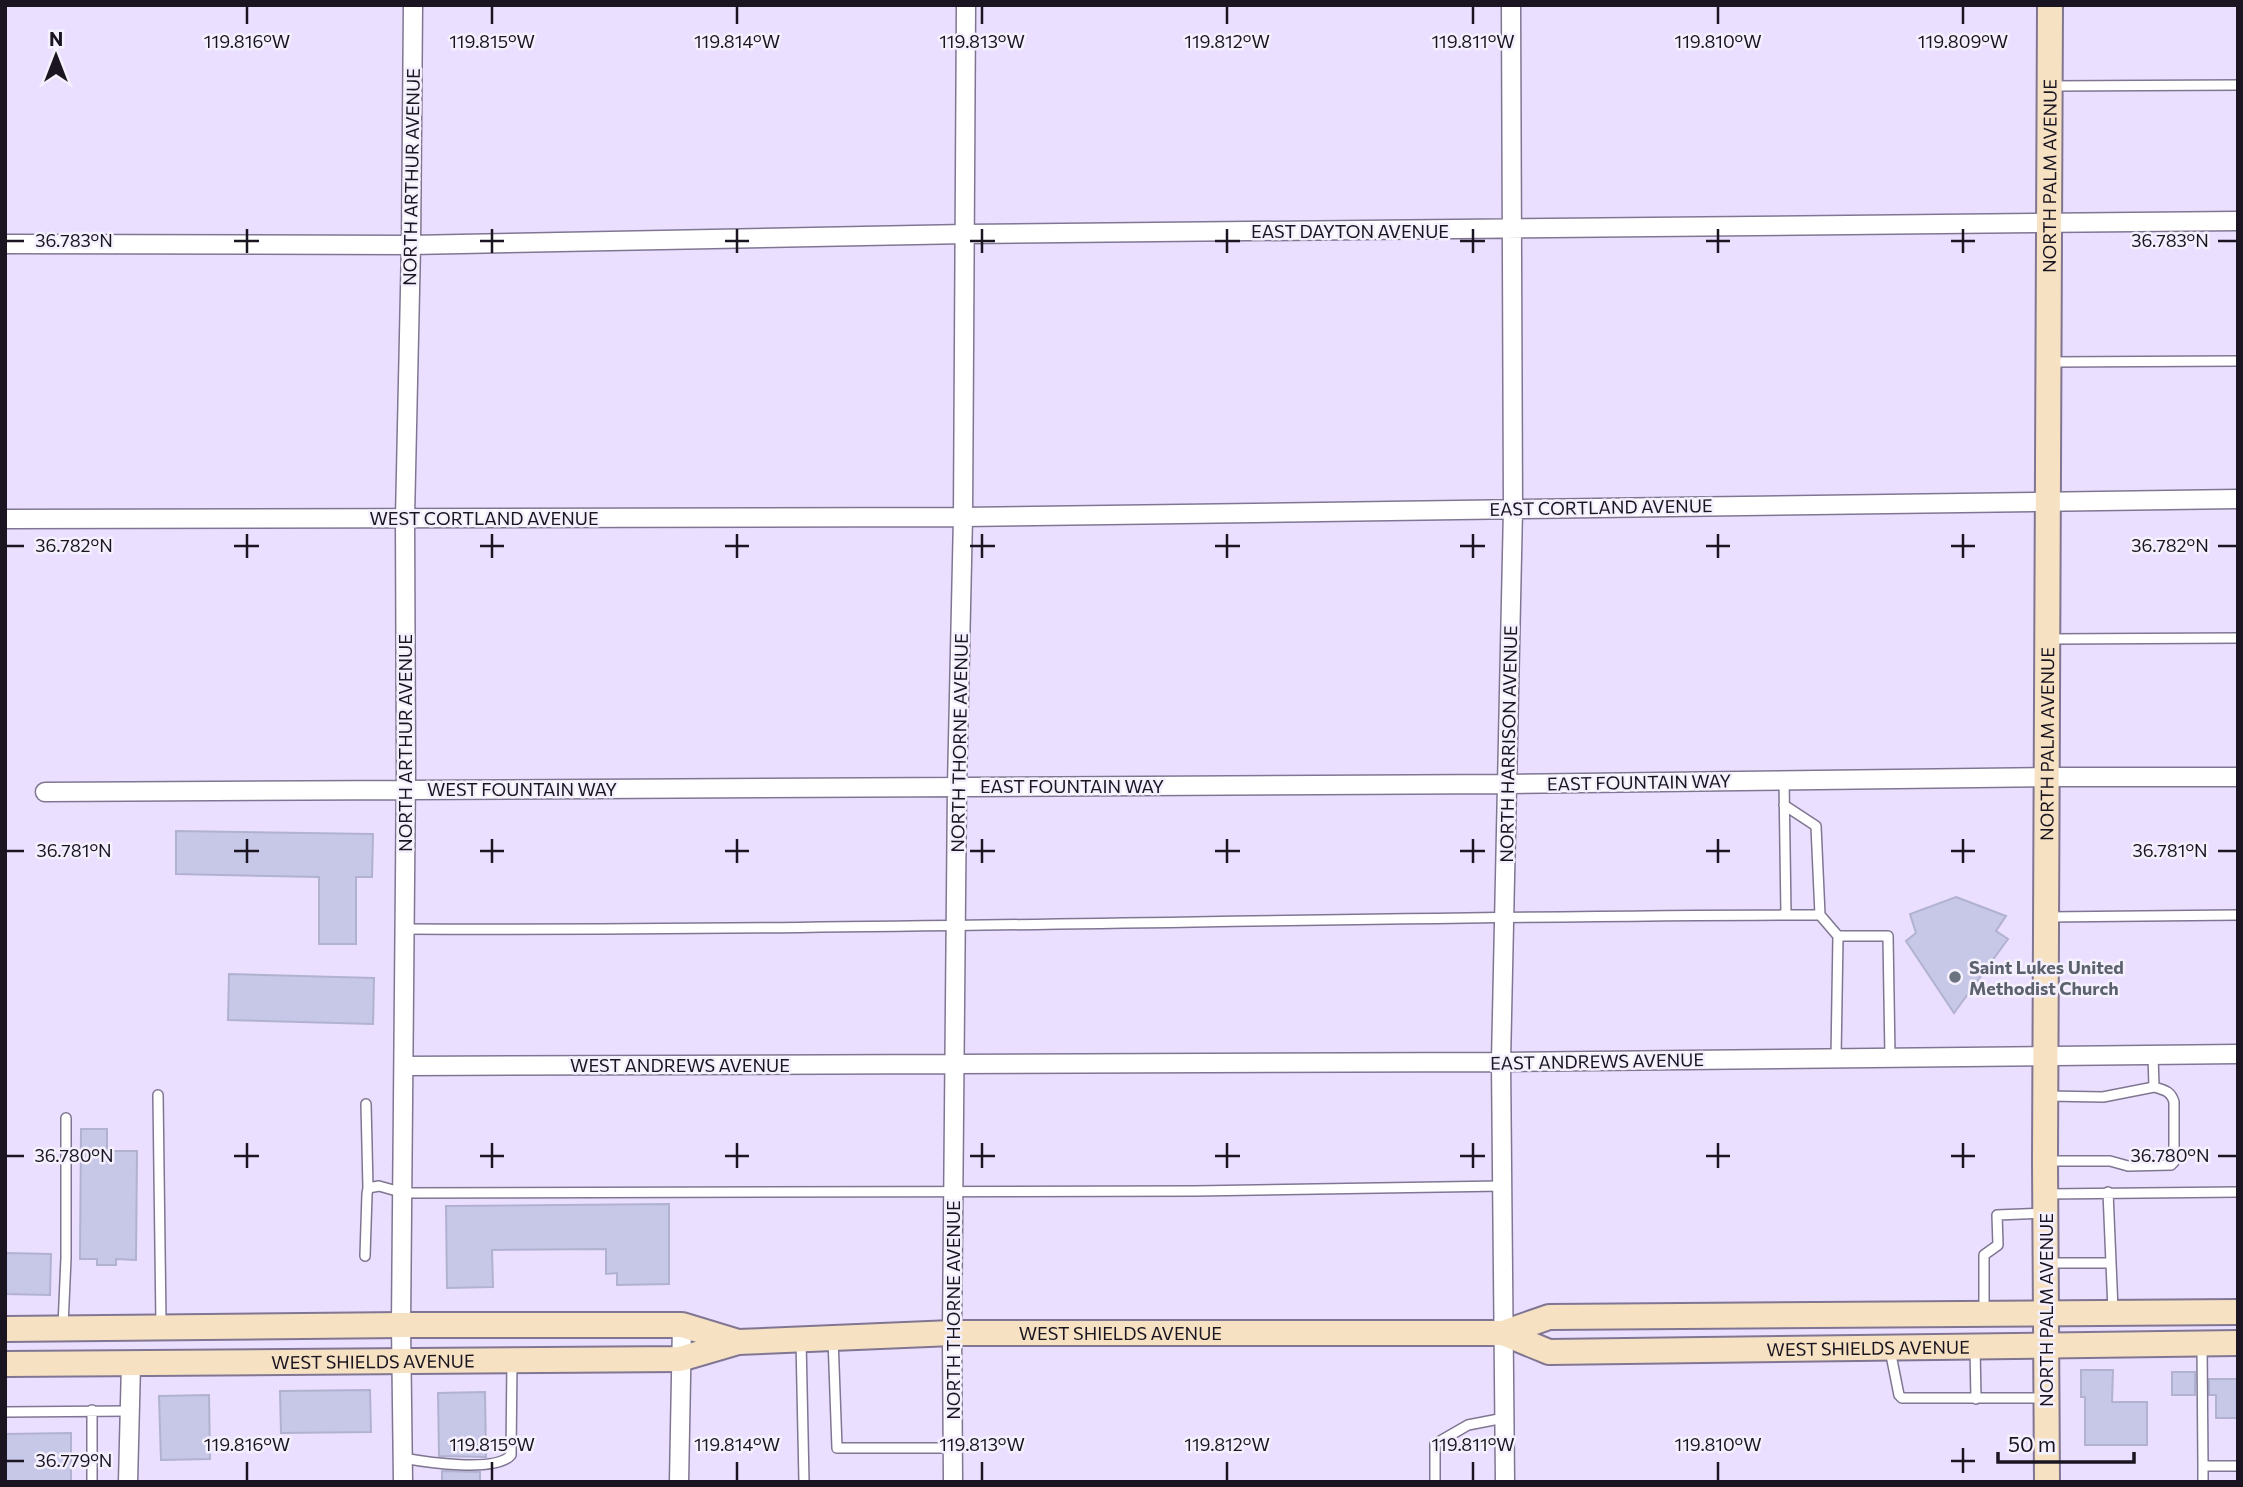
<svg xmlns="http://www.w3.org/2000/svg" width="2243" height="1487" viewBox="0 0 2243 1487" font-family="Commissioner,sans-serif">
	<rect width="100%" height="100%" fill="#ebdfff"/>
	<path fill="#c7c8e8" stroke="#b1b1d0" stroke-width="2" d="M176,831L373,834L372,877H356V944H319V877L176,874Z
		M1956,897L2006,916L1996,931L2008,939L1954,1013L1906,941L1916,933L1910,914Z
		M229,974L374,978L373,1024L228,1020Z
		M81,1129H107V1151H137L136,1260L116,1259V1265H97V1259H80Z
		M669,1204V1284L617,1285V1273L606,1274V1249L492,1250L493,1287L447,1288L446,1206Z
		M6,1253L51,1254L50,1295L5,1294Z
		M2081,1370H2113L2112,1402H2147V1445H2085V1397H2081Z
		M2172,1372H2195V1395H2172Z
		M2209,1379H2238V1418H2216V1395H2209Z
		M370,1390L371,1432L281,1433L280,1391Z
		M485,1392L486,1457L439,1456L438,1393Z
		M209,1395L210,1459L161,1460L159,1396Z
		M71,1433V1482H5V1434Z
		M442,1471L480,1472V1482H442Z"/>
	<g fill="none" stroke-linecap="round" stroke-linejoin="round">
		<g stroke="#807692" stroke-width="12">
			<path id="service" d="M2052,86L2238,85
				M2051,362L2238,361
				M2051,639L2238,638
				M1784,805L1816,826L1820,915H1786L1784,780
				M1820,915L1838,936
				M2048,917L2238,915
				M405,929C865,931 1326,917 1786,915
				M1836,1058L1838,936H1888L1890,1057
				M158,1095L161,1324
				M2048,1096L2103,1097L2154,1087L2153,1055
				M366,1104L368,1188
				M2047,1161H2110L2128,1166L2171,1165L2174,1162V1102C2171,1091 2164,1090 2154,1087
				M2047,1194L2238,1192
				M365,1256L367,1194L368,1188L379,1186L404,1193L1195,1191L1502,1186
				M2047,1263H2111L2108,1192
				M2111,1263L2113,1310
				M1984,1312V1255L1998,1245L1997,1215L2044,1213
				M63,1326L66,1258V1118
				M833,1338L837,1448H953
				M801,1340L804,1482
				M2202,1345L2203,1466H2238
				M1975,1348L1976,1399
				M1890,1350L1899,1395L1902,1398H2044
				M92,1410V1482
				M5,1412L128,1411
				M403,1458C425,1462 496,1473 511,1455L512,1361
				M1435,1482V1444L1468,1425L1504,1418
				M2203,1482V1466"/>
		</g>
		<g stroke="#807692" stroke-width="21">
			<path id="minor" d="M5,244L411,245L966,234L2238,221
				M5,519L963,517L2238,499
				M45,792L1507,784L2047,777H2238
				M404,1066L1501,1062L2238,1054
				M128,1482L131,1364
				M403,1482L401,1325L406,769L405,518L411,245L413,5
				M679,1482L682,1325
				M953,1482L952,1333L957,786L963,517L966,5
				M1505,1482L1501,1062L1513,509L1511,5"/>
		</g>
		<g stroke="#807692" stroke-width="28">
			<g id="secondary">
				<path d="M5,1329L401,1325H682L738,1342"/>
				<path id="s1" d="M1503,1333L1549,1352L2238,1343"/>
				<path id="s2" d="M5,1364L680,1359L738,1342L952,1333H1503L1549,1317L2238,1312"/>
				<path id="s3" d="M2047,1482L2045,1161L2050,5"/>
			</g>
		</g>
		<use href="#service" stroke="#fff" stroke-width="9"/>
		<use href="#minor" stroke="#fff" stroke-width="18"/>
		<use href="#secondary" stroke="#f6e2c3" stroke-width="24"/>
	</g>
	<path fill="none" stroke="#1a1520" stroke-width="2.5" d="M247,7V24M492,7V24M737,7V24M982,7V24M1227,7V24M1473,7V24M1718,7V24M1963,7V24M247,229V253M492,229V253M737,229V253M982,229V253M1227,229V253M1473,229V253M1718,229V253M1963,229V253M7,241H24M234,241H259M480,241H504M725,241H749M970,241H995M1215,241H1240M1460,241H1485M1706,241H1730M1951,241H1975M2218,241H2236M247,534V558M492,534V558M737,534V558M982,534V558M1227,534V558M1473,534V558M1718,534V558M1963,534V558M7,546H24M234,546H259M480,546H504M725,546H749M970,546H995M1215,546H1240M1460,546H1485M1706,546H1730M1951,546H1975M2218,546H2236M247,839V863M492,839V863M737,839V863M982,839V863M1227,839V863M1473,839V863M1718,839V863M1963,839V863M7,851H24M234,851H259M480,851H504M725,851H749M970,851H995M1215,851H1240M1460,851H1485M1706,851H1730M1951,851H1975M2218,851H2236M247,1143V1168M492,1143V1168M737,1143V1168M982,1143V1168M1227,1143V1168M1473,1143V1168M1718,1143V1168M1963,1143V1168M7,1156H24M234,1156H259M480,1156H504M725,1156H749M970,1156H995M1215,1156H1240M1460,1156H1485M1706,1156H1730M1951,1156H1975M2218,1156H2236M1963,1448V1473M7,1461H24M1951,1461H1975M247,1462V1480M492,1462V1480M737,1462V1480M982,1462V1480M1227,1462V1480M1473,1462V1480M1718,1462V1480"/>
	<circle fill="#6b7280" stroke="#f5f0fd" stroke-width="2.5" cx="1955" cy="977" r="7"/>
	<g text-anchor="middle" dominant-baseline="central" stroke-width="5" stroke-linejoin="round" paint-order="stroke">
		<g font-size="18" fill="#1a1520" stroke="#f5f0fd">
			<text transform="translate(411 177) rotate(-89)">NORTH ARTHUR AVENUE</text>
			<text stroke="none"><textPath href="#s3" startOffset="1306">NORTH PALM AVENUE</textPath></text>
			<text x="1350" y="231">EAST DAYTON AVENUE</text>
			<text transform="translate(1601 507) rotate(-1)">EAST CORTLAND AVENUE</text>
			<text x="484" y="518">WEST CORTLAND AVENUE</text>
			<text transform="translate(405 743) rotate(-90)">NORTH ARTHUR AVENUE</text>
			<text transform="translate(959 743) rotate(-89)">NORTH THORNE AVENUE</text>
			<text transform="translate(1508 744) rotate(-89)">NORTH HARRISON AVENUE</text>
			<text stroke="none"><textPath href="#s3" startOffset="738">NORTH PALM AVENUE</textPath></text>
			<text transform="translate(1639 782) rotate(-1)">EAST FOUNTAIN WAY</text>
			<text x="1072" y="786">EAST FOUNTAIN WAY</text>
			<text x="522" y="789">WEST FOUNTAIN WAY</text>
			<text transform="translate(1597 1061) rotate(-1)">EAST ANDREWS AVENUE</text>
			<text x="680" y="1065">WEST ANDREWS AVENUE</text>
			<text transform="translate(953 1310) rotate(-90)">NORTH THORNE AVENUE</text>
			<text transform="translate(2046 1310) rotate(-90)">NORTH PALM AVENUE</text>
			<text stroke="none"><textPath href="#s2" startOffset="1118">WEST SHIELDS AVENUE</textPath></text>
			<text stroke="none"><textPath href="#s1" startOffset="369">WEST SHIELDS AVENUE</textPath></text>
			<text stroke="none"><textPath href="#s2" startOffset="368">WEST SHIELDS AVENUE</textPath></text>
		</g>
		<g font-size="18" font-weight="bold" fill="#5b616d" stroke="#f5f0fd" text-anchor="start">
			<text x="1969" y="967">Saint Lukes United<tspan x="1969" dy="21">Methodist Church</tspan></text>
		</g>
	</g>
	<g font-size="18" text-anchor="middle" fill="#1a1520" stroke="#f5f0fd" stroke-width="5" stroke-linejoin="round" paint-order="stroke">
		<text x="247" y="48">119.816°W</text>
		<text x="492" y="48">119.815°W</text>
		<text x="737" y="48">119.814°W</text>
		<text x="982" y="48">119.813°W</text>
		<text x="1227" y="48">119.812°W</text>
		<text x="1473" y="48">119.811°W</text>
		<text x="1718" y="48">119.810°W</text>
		<text x="1963" y="48">119.809°W</text>
		<text x="74" y="247">36.783°N</text>
		<text x="2170" y="247">36.783°N</text>
		<text x="74" y="552">36.782°N</text>
		<text x="2170" y="552">36.782°N</text>
		<text x="74" y="857">36.781°N</text>
		<text x="2170" y="857">36.781°N</text>
		<text x="74" y="1162">36.780°N</text>
		<text x="2170" y="1162">36.780°N</text>
		<text x="247" y="1451">119.816°W</text>
		<text x="492" y="1451">119.815°W</text>
		<text x="737" y="1451">119.814°W</text>
		<text x="982" y="1451">119.813°W</text>
		<text x="1227" y="1451">119.812°W</text>
		<text x="1473" y="1451">119.811°W</text>
		<text x="1718" y="1451">119.810°W</text>
		<text x="74" y="1467">36.779°N</text>
	</g>
	<rect width="2243" height="1487" fill="none" stroke="#1a1520" stroke-width="14"/>
	<g transform="translate(56 56)" stroke="#f5f0fd" stroke-width="5" paint-order="stroke">
	<path d="M0-5L12 26L0 18L-12 26Z" fill="#1a1520"/>
	<text y="-10" font-size="19" font-weight="bold" text-anchor="middle" fill="#1a1520">N</text>
	</g>
	<path d="M1998 1452v10h136v-10" fill="none" stroke="#1a1520" stroke-width="3.5"/>
	<text x="2008" y="1452" font-size="21" fill="#1a1520" stroke="#f5f0fd" stroke-width="5" paint-order="stroke">50 m</text>
</svg>
